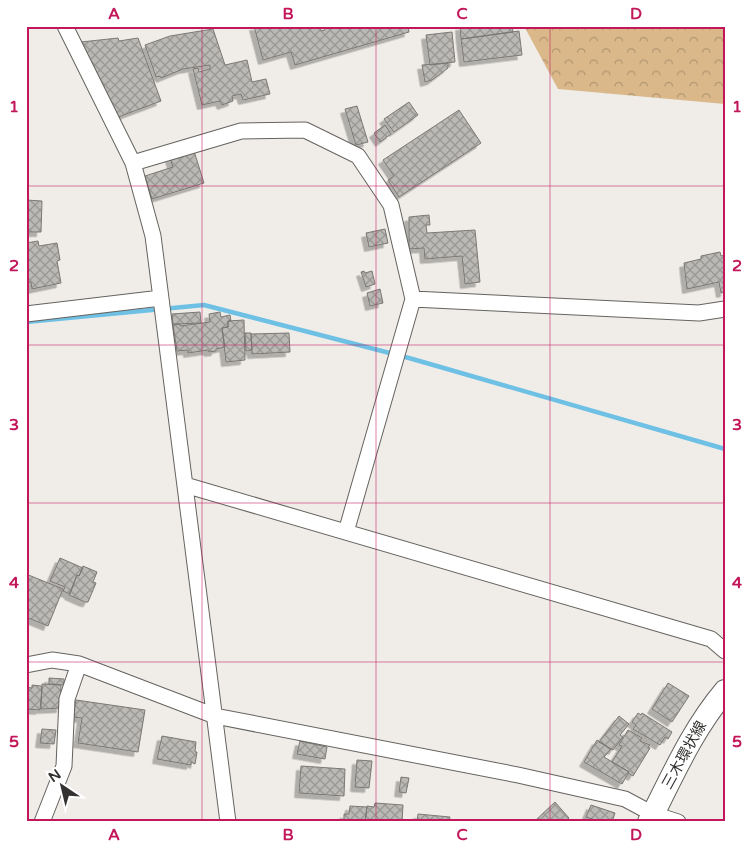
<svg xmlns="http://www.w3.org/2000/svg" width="751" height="848" viewBox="0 0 751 848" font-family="'Varela Round','Noto Sans JP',sans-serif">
	<defs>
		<pattern id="forest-crowns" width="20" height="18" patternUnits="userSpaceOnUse" patternTransform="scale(1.25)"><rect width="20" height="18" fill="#dab88a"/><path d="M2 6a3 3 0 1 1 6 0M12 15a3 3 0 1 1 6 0" fill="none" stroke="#b19671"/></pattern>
		<pattern id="building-cross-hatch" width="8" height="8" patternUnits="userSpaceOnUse" patternTransform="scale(1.25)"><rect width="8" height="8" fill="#bbb9b5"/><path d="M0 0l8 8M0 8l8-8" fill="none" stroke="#999794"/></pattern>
		<filter id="shadow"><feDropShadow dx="-4.5" dy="4.5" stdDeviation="0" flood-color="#0004"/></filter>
	</defs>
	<rect width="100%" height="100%" fill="#f0ede9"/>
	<path fill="url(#forest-crowns)" d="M524,26H725V104L558,89Z"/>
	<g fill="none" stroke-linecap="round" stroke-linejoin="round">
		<path stroke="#6ec0e4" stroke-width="4.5" d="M26,322L204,305L409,358L725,449"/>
	</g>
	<path fill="url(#building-cross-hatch)" stroke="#7b7874" filter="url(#shadow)" d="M254,26H319L321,31L325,30L324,26H411L408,27L409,32L295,65L291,52L263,60Z
		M460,26H512L513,32L461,39Z
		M213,29L225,65L247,60L252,82L266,79L270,94L243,100L241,94L232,96L233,101L222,105L220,101L202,105L193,69L198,68L199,72L210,69V65L183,69L161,78L160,76L156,77L145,45L170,36Z
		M519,31L522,55L464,62L461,39Z
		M452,32L455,62L430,65L426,35Z
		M118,38L119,41L138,38L161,101L113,119L81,42Z
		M448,63V68L432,80L425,82L422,65Z
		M409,102L418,115L394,132L384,119Z
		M357,106L368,142L356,145L345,109Z
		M459,110L481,143L399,197L388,180L394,176L383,160Z
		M385,125L391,134L380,142L374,133Z
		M194,151L204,183L152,199L145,176L173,167L170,158Z
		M26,200L42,201L41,232H26Z
		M429,215L430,225H426L427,233L475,230L480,282L465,284L462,256L425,259L424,248L409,249V217Z
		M385,229L388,243L369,247L366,233Z
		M38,241L39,246L57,243L60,260L57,261L61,283L32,289L31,282L26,283V243Z
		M720,252L721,256L725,255V292L721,293L719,282L687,289L684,263L701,259V256Z
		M364,271L365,273L372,271L375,284L366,287L361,272Z
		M380,289L383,303L370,306L367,293Z
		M200,312L201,323L173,324L172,314Z
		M220,312L221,317L230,315L231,321H228V327L222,328L225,347L216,349V351L209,352L208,350L188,353V350L177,351L173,325L180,324V326L210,322L209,314Z
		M244,320L245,360L226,362L222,328L228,327V321Z
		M245,333H251L252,350L246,351Z
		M289,333L290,352L252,354L251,334Z
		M60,558L83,568L79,576L77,575L70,594L63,591L65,587L50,581Z
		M83,566L97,572L93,582L96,583L88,602H85L69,595L77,575L79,576Z
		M26,574L63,589L48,626L26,617Z
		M49,678L64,679V685L49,684Z
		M668,683L689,696L672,722L652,709Z
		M42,684L61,685V708L41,709Z
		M32,685L41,686L42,688L40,710L27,709L26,687L32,688Z
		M76,700L145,710L138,752L78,743L82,718L73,717Z
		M638,713L641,715L642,713L672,732L668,739L665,737L660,745L633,729L636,725L632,722Z
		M619,716L629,724L620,735L623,737L613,750L599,742Z
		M42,729L56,730L54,744L40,743Z
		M628,730L642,738L640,741L650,745L648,747L650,748L633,776L628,773L629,772L612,762L622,746L619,745Z
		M162,736L196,742L195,752H197L195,764L191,762V765L157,759Z
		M597,740L611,749L604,757L629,772L622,784L584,762Z
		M300,741L327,747L325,759L297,754Z
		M357,760L372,761L369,788L355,787Z
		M301,766L345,769L344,796L299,793Z
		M401,777L409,778L406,793L399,792Z
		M555,802L569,818L565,822H534Z
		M375,803L403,805L402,822H365L367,806L374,807Z
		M591,805L615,813L612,822H601L586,817Z
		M350,806L367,807L365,822H344V814H349Z
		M418,814L450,817L449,822H417Z"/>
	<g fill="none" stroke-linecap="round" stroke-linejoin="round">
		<g stroke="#65635f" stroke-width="17">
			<path id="street" d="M65,26L133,163L153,236L228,822
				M133,163L241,131L305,130L358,156L391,205L413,299L346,532
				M413,299L699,313L725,309
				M26,314L161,298
				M185,485L711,639L725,651
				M26,665L52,660L79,664L215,716L518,775L625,799L653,814L678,822
				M42,822L64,766L67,699L79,664"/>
		</g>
		<g stroke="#65635f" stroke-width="24">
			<path id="secondary" d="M649,822C672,777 692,730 725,691"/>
		</g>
		<use href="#street" stroke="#fff" stroke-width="15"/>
		<use href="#secondary" stroke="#fff" stroke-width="22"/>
	</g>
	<path fill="none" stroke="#c2185b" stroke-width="1" stroke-opacity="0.55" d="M202,26V822M376,26V822M550,26V822M26,186H725M26,345H725M26,503H725M26,662H725"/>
	<g text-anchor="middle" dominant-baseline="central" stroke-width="4.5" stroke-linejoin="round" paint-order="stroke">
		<g font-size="15" fill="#333230" stroke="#fff">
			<text transform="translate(684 755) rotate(-61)">三木環状線</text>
		</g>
	</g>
	<rect width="751" height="848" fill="none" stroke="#ffffff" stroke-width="55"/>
	<g transform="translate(62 786) rotate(325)" stroke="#ffffff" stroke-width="4" paint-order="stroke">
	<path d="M0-4L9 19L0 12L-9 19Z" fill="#333230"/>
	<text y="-8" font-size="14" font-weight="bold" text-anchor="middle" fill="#333230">N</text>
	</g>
	<rect x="28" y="28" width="696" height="792" fill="none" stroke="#c2185b" stroke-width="2"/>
	<g font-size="16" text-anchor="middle" font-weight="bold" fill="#c2185b">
		<text x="114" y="19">A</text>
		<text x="288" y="19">B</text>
		<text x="462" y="19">C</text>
		<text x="636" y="19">D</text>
		<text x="14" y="112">1</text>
		<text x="737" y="112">1</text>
		<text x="14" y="271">2</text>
		<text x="737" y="271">2</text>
		<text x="14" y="430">3</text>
		<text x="737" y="430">3</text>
		<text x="14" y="588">4</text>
		<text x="737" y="588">4</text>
		<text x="14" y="747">5</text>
		<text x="737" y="747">5</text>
		<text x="114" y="840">A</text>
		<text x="288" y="840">B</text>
		<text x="462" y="840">C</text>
		<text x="636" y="840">D</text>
	</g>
</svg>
